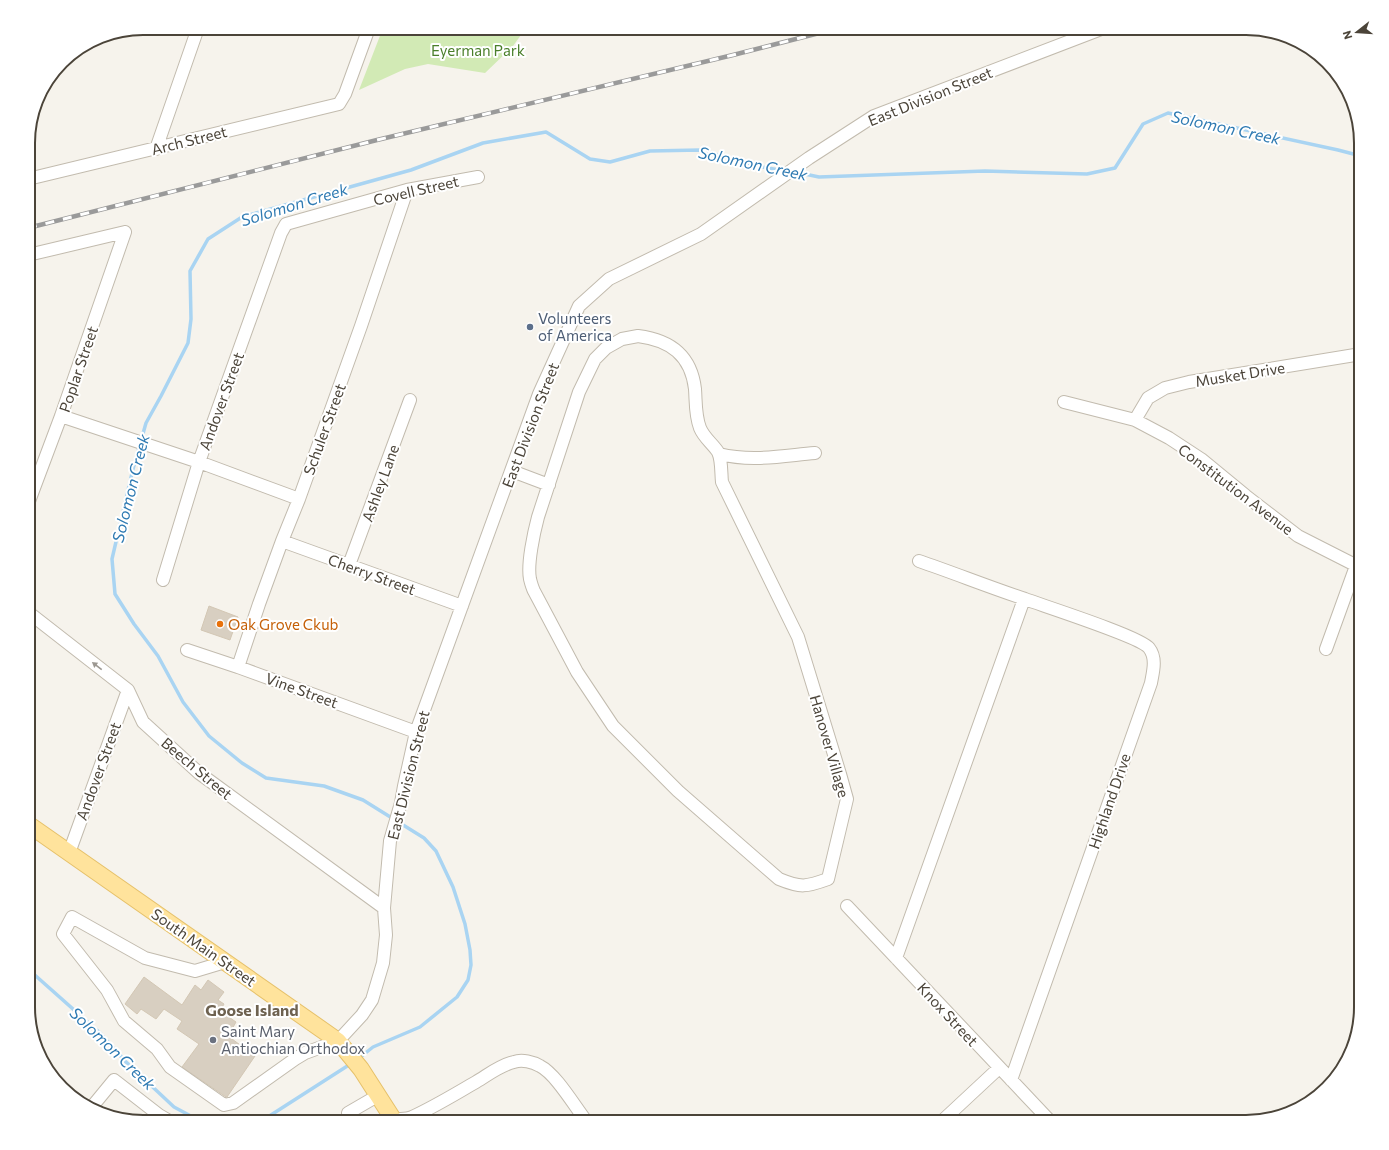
<svg xmlns="http://www.w3.org/2000/svg" width="1389" height="1150" viewBox="0 0 1389 1150" font-family="Commissioner,sans-serif">
	<rect width="100%" height="100%" fill="#f6f3ec"/>
	<path fill="#d2eab5" d="M383,28H526L513,46L485,73L428,64L405,69L359,90Z"/>
	<g fill="none" stroke-linecap="round" stroke-linejoin="round">
		<path stroke="#a9d4f2" stroke-width="3.5" d="M795,172L819,177L985,171L1087,174L1115,168L1143,124L1168,113L1338,150L1361,156
			M28,969L100,1033L126,1062L174,1107L202,1122
			M358,1059L373,1047L420,1027L457,997L468,980L471,965L470,950L465,924L453,887L436,851L424,838L363,800L324,786L266,778L242,763L209,736L183,702L158,656L134,624L115,594L112,559L133,469L146,423L161,396L188,343L191,319L190,271L208,239L242,217L411,170L483,143L546,132L590,159L610,162L650,151L700,150L762,167L785,171
			M260,1122L352,1063"/>
	</g>
	<path fill="#d8cfc1" stroke="#d3c7b4" d="M209,606L238,617L230,640L201,630Z
		M144,977L182,1005L195,985L201,990L208,980L224,992L218,1000L224,1004L220,1011L236,1022L228,1036L255,1056L227,1097H226L182,1067L199,1044L177,1029L182,1021L164,1009L156,1019L141,1009L137,1014L125,1004Z"/>
	<g fill="none" stroke-linecap="round" stroke-linejoin="round">
		<g stroke="#c2bbae" stroke-width="14">
			<path id="minor" d="M156,149L198,28
				M28,179L339,104L345,94L369,28
				M28,255L125,232
				M638,336C670,340 691,355 695,389C696,402 695,415 700,428C704,438 713,444 718,452C722,460 721,474 722,482L798,637L840,774L847,799L828,879C806,887 801,888 779,879L678,791L613,726L577,672L534,591C532,587 531,583 530,579C527,564 534,532 538,517L579,392L595,359L606,348L622,339Z
				M1064,402L1135,420L1169,438L1201,459L1246,496L1298,536L1361,568
				M61,416L199,462L299,499
				M1135,420L1148,398L1165,388L1189,382L1361,354
				M719,454C752,462 781,456 815,453
				M512,471L549,485
				M28,504L61,416L125,232
				M282,541L462,606
				M919,561C954,573 989,587 1025,599C1044,606 1141,637 1149,648C1157,658 1153,672 1151,683L1011,1080
				M349,565L410,400
				M163,580L199,462L281,233L286,224L407,190L478,177
				M28,612L128,690L143,722L199,773L384,908
				M1326,649L1356,566
				M187,650L238,667L416,732
				M238,667L259,604L282,541L299,499L361,326L407,190
				M69,853L128,690
				M847,906L1051,1122
				M896,958L1024,599
				M225,962L195,971L145,958L72,917L63,934L107,990L124,1021L157,1049L170,1067L224,1105L233,1103L295,1059L305,1053L338,1041L362,1015L372,1000L383,963L386,935L384,908L390,841L401,803L404,786L416,732L539,394L579,306L609,279L701,234L809,158L874,116L1104,28
				M91,1108L114,1080L159,1115L171,1122
				M348,1113L379,1095
				M388,1122C396,1118 404,1120 412,1117C434,1107 455,1094 476,1082C488,1075 500,1065 514,1062C522,1059 533,1062 540,1066C556,1074 575,1107 587,1122
				M941,1122L999,1068"/>
		</g>
		<g stroke="#e6c16a" stroke-width="18">
			<path id="major" d="M28,824L338,1041L361,1069L395,1122"/>
		</g>
		<use href="#minor" stroke="#fff" stroke-width="12"/>
		<use href="#major" stroke="#ffe39c" stroke-width="16"/>
		<g stroke="#9a9a9a" stroke-width="4.5">
			<path id="rail" d="M28,228L377,140L733,55L839,28"/>
		</g>
		<use href="#rail" stroke="#fff" stroke-width="3" stroke-dasharray="9" stroke-linecap="butt"/>
	</g>
	<defs><path id="oneway-solid" d="M-6-.8H1V-3.2L6.5 0L1 3.2V.8H-6Z"/></defs>
	<use fill="#9c9892" href="#oneway-solid" transform="translate(97 666) rotate(-142)"/>
	<circle fill="#5c6f8a" stroke="#fff" stroke-width="1.5" cx="530" cy="327" r="4"/>
	<circle fill="#e8710a" stroke="#fff" stroke-width="1.5" cx="220" cy="624" r="4"/>
	<circle fill="#6b7280" stroke="#fff" stroke-width="1.5" cx="213" cy="1040" r="4"/>
	<g text-anchor="middle" dominant-baseline="central" stroke-width="4" stroke-linejoin="round" paint-order="stroke">
		<g font-size="15" fill="#4a7f2a" stroke="#fff">
			<text x="478" y="50">Eyerman Park</text>
		</g>
		<g font-size="15" fill="#4b4439" stroke="#fff">
			<text transform="translate(930 96) rotate(-22)">East Division Street</text>
			<text transform="translate(189 140) rotate(-14)">Arch Street</text>
			<text transform="translate(416 190) rotate(-13)">Covell Street</text>
			<text transform="translate(78 369) rotate(-71)">Poplar Street</text>
			<text transform="translate(1240 374) rotate(-9)">Musket Drive</text>
			<text transform="translate(221 401) rotate(-70)">Andover Street</text>
			<text transform="translate(530 425) rotate(-69)">East Division Street</text>
			<text transform="translate(324 429) rotate(-70)">Schuler Street</text>
			<text transform="translate(380 483) rotate(-70)">Ashley Lane</text>
			<text transform="translate(1236 489) rotate(37)">Constitution Avenue</text>
			<text transform="translate(372 574) rotate(20)">Cherry Street</text>
			<text transform="translate(302 690) rotate(20)">Vine Street</text>
			<text transform="translate(830 746) rotate(74)">Hanover Village</text>
			<text transform="translate(197 768) rotate(40)">Beech Street</text>
			<text transform="translate(98 771) rotate(-70)">Andover Street</text>
			<text transform="translate(408 775) rotate(-76)">East Division Street</text>
			<text transform="translate(1109 801) rotate(-71)">Highland Drive</text>
			<text transform="translate(204 947) rotate(35)">South Main Street</text>
			<text transform="translate(948 1014) rotate(47)">Knox Street</text>
		</g>
		<g font-size="15" fill="#4e5e75" stroke="#fff" text-anchor="start">
			<text x="538" y="318">Volunteers<tspan x="538" dy="17">of America</tspan></text>
		</g>
		<g font-size="15" fill="#c56008" stroke="#fff" text-anchor="start">
			<text x="228" y="624">Oak Grove Ckub</text>
		</g>
		<g font-size="15" fill="#5b616d" stroke="#fff" text-anchor="start">
			<text x="221" y="1031">Saint Mary<tspan x="221" dy="17">Antiochian Orthodox</tspan></text>
		</g>
		<g font-size="16" font-style="italic" fill="#2e7ab2" stroke="#fff">
			<text transform="translate(1226 127) rotate(12)">Solomon Creek</text>
			<text transform="translate(753 163) rotate(12)">Solomon Creek</text>
			<text transform="translate(294 204) rotate(-17)">Solomon Creek</text>
			<text transform="translate(130 488) rotate(-76)">Solomon Creek</text>
			<text transform="translate(113 1048) rotate(44)">Solomon Creek</text>
		</g>
		<g font-size="16" font-weight="bold" fill="#6e6250" stroke="#fff">
			<text x="252" y="1009">Goose Island</text>
		</g>
	</g>
	<path d="M0 0H1389V1150H0ZM143 35H1246A108 108 0 0 1 1354 143V1007A108 108 0 0 1 1246 1115H143A108 108 0 0 1 35 1007V143A108 108 0 0 1 143 35Z" fill="#fff" fill-rule="evenodd"/>
	<path fill="none" stroke="#4b4439" stroke-width="2" d="M143 35H1246A108 108 0 0 1 1354 143V1007A108 108 0 0 1 1246 1115H143A108 108 0 0 1 35 1007V143A108 108 0 0 1 143 35Z"/>
	<g transform="translate(1357 32) rotate(253)" stroke="#ffffff" stroke-width="3" paint-order="stroke">
	<path d="M0-3L7 15L0 10L-7 15Z" fill="#4b4439"/>
	<text y="-6" font-size="11" font-weight="bold" text-anchor="middle" fill="#4b4439">N</text>
	</g>
</svg>
